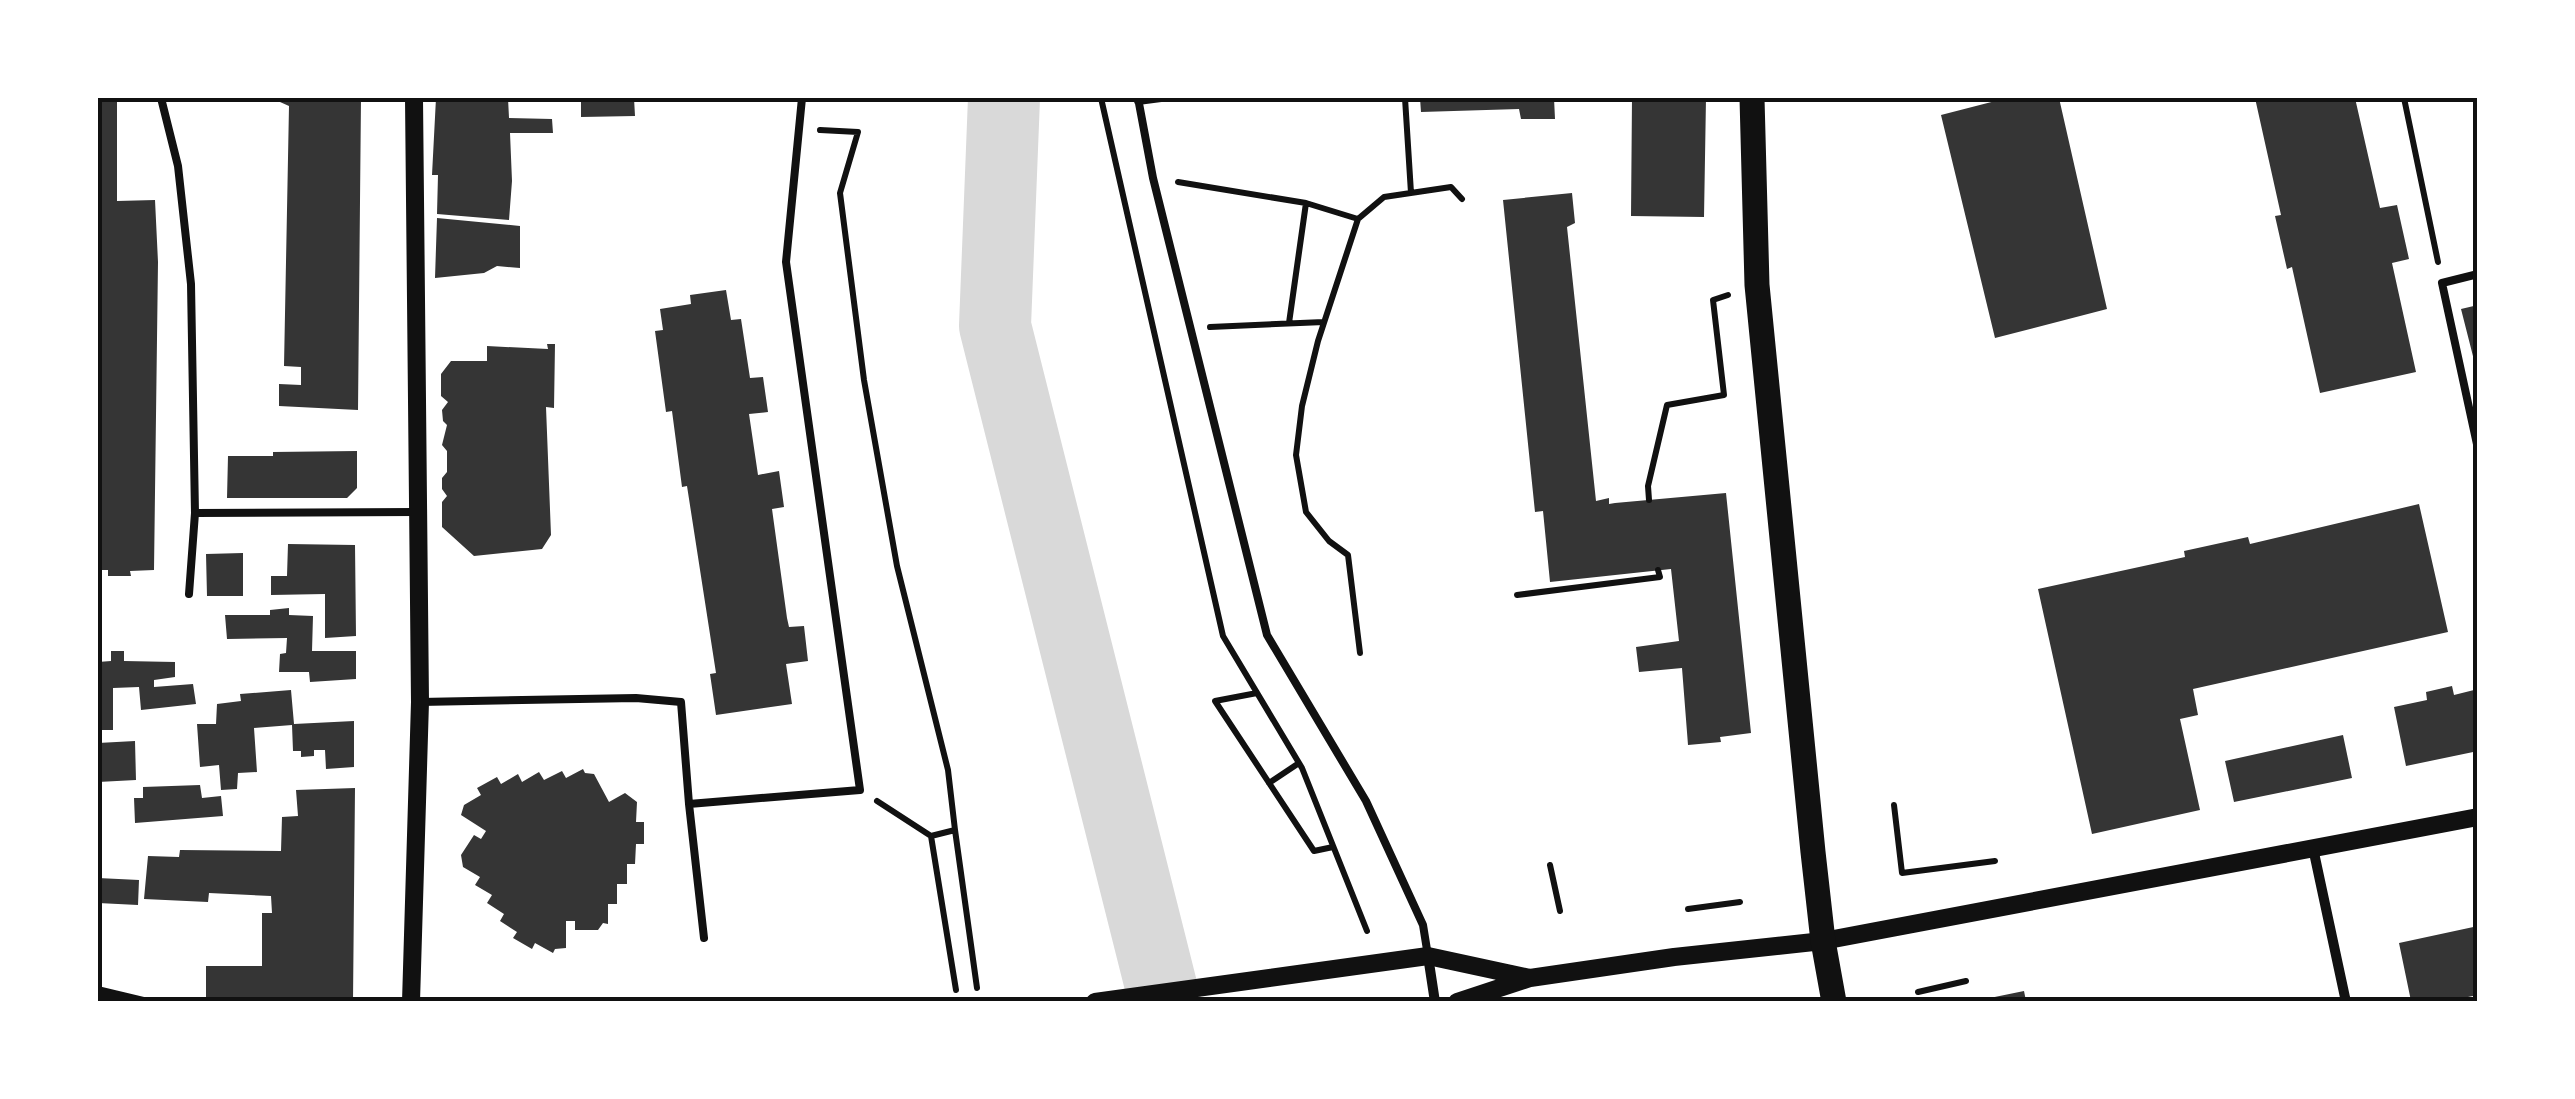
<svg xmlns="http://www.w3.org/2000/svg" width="2575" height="1099" viewBox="0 0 2575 1099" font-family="Lato,sans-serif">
	<rect width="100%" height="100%" fill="#fff"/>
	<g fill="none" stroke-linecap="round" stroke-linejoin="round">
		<path stroke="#d9d9d9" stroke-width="72" d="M1004,98L995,326L1165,1002"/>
	</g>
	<path fill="#353535" d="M98,98H117V201L155,200L158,262L154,570L130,571L131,576H108V570H98Z
		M280,98H361L358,410L279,406V384L301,385V367L284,366L289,106L280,102Z
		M436,98H508L509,118L552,119L553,133H510L512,181L509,220L437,214L438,175H432Z
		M581,98H634L635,116L581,117Z
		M1420,98H1554L1555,119H1521L1519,109L1421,112Z
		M1632,98H1706L1704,217L1631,216Z
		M2007,98H2059L2107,309L1995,338L1941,115Z
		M2255,98H2355L2380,208L2397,205L2409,259L2392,263L2416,372L2320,393L2292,267L2287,269L2275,216L2281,215Z
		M1572,193L1575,223L1567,227L1596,501L1609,498V504L1615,503L1726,493L1751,733L1720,737L1721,742L1688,745L1682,668L1639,672L1636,647L1679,641L1671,569L1550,582L1543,511L1535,512L1503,200Z
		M437,218L520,226V268L497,266L484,273L435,278Z
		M726,290L731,320L741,319L750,378L763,377L768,412L749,414L758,475L779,471L784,507L772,509L787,618L789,627L804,626L808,661L786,664L792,704L716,715L710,674L716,673L687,486L682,487L672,411L666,412L655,331L663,330L660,309L691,304L690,295Z
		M2478,305V368H2476L2461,309Z
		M547,344H555L554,408L546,407L551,535L542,549L474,556L442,527V502L447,496L442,489V478L447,472V451L442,445L447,425L443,421L442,410L448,402L441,396V374L451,361H487V346L548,349Z
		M357,451V488L347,498H227L228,456H273V452Z
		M2419,504L2448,632L2193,689L2198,715L2180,719L2200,810L2092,834L2038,589L2185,557L2184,551L2248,537L2250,544Z
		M288,544L355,545L356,636L325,638V594L271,595V576H287Z
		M243,553V596H207L206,554Z
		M289,608V615L313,616L312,651H356V679L310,682L309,672H279L280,654L286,653L287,638L227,639L225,615H270V610Z
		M111,651H124V661L175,662V677L154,680V687L193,684L196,704L141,710L139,687L113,688V730H98V662L111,661Z
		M2452,686L2454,695L2478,689V751L2406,766L2394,707L2427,700L2426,692Z
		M291,690L294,724L354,721V767L326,769L325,750H314V756L301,757V751H293L292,725L254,728L257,772L238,773L237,789L221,790L219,765L200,767L197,724H216L217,704L241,701L240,694Z
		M2343,735L2352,778L2234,802L2225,761Z
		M135,741L136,780L98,782V743Z
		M583,769L585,773L594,774L609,802L625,793L637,802L636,822H644V844H636L635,864H627V884H617V904H608V924L603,923L598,930H575V921H566V948L555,949L553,953L535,943L532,949L513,938L517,932L500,921L504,914L487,903L492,895L475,885L480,877L463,867L461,855L474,835L481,839L486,831L461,815L464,805L481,795L477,788L497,777L501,784L518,774L522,782L539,772L544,780L562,771L566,778Z
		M200,785L202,798L221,796L223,816L135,823L134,798H143V787Z
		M355,788L353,1001H206V966H262V913H272L271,896L209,893L208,902L144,899L148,856L179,857L180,850L281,851L282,817L298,816L296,790Z
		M98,878L139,880L138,905L98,903Z
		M2478,926V995L2448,1001H2411L2399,943Z
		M2024,991L2026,1001H1980V1000Z"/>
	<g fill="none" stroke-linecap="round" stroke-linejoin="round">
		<path stroke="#111" stroke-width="6" d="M1101,98L1223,636L1302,768L1367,931
			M1405,98L1411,193
			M2404,98L2438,262
			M820,130L858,132L840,193L864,380L897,566L948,770L955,830
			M1178,182L1306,203L1358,219
			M1289,323L1306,203
			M1210,327L1324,322
			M1649,500L1648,486L1667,405L1724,395L1713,300L1728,295
			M1517,595L1660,577L1658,570
			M1360,653L1348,555L1329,541L1306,512L1296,455L1302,406L1318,341L1358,219L1384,197L1451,187L1462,199
			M1257,693L1215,701L1314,851L1333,847
			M1269,783L1299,763
			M877,801L931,836L955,830L977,988
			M1894,805L1902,873L1995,861
			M931,836L956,990
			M1550,865L1560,911
			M1688,909L1740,902
			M1918,992L1966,981"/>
		<path stroke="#111" stroke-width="8" d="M161,98L178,166L191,284L195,513L416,512
			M1138,98L1153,178L1267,635L1366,801L1423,925L1428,956
			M1138,101L1161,98
			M2478,274L2442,283L2478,449
			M189,594L195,513
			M420,702L636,698L681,702L689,804L860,790L786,262L802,98
			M689,804L704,938"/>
		<path stroke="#111" stroke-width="10" d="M2313,848L2346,1002
			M1428,956L1435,1002
			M98,991L144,1002"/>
		<path stroke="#111" stroke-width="18" d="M411,1002L420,702L414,98
			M1095,1002L1428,956L1530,978
			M1457,1002L1530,978L1674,957L1823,941L2478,817"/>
		<path stroke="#111" stroke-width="25" d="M1752,98L1757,285L1813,852L1823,941L1834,1002"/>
	</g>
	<rect width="2575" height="1099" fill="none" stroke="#ffffff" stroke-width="200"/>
	<rect x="100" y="100" width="2375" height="899" fill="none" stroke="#111" stroke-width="4"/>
</svg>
